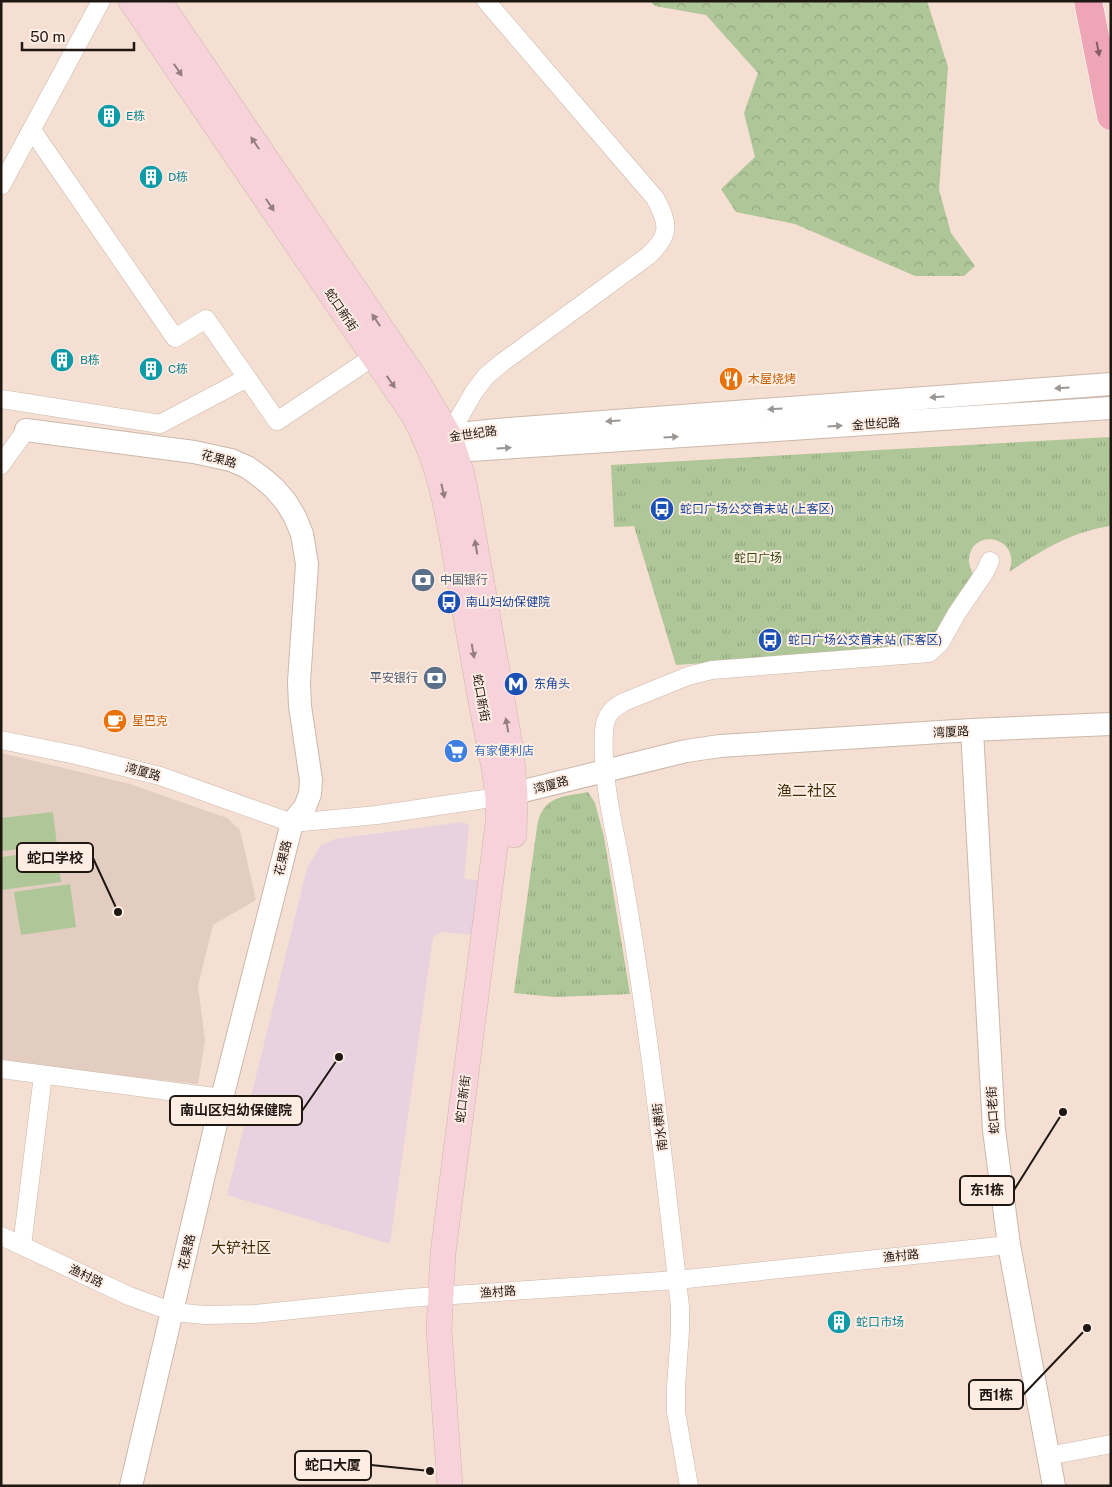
<svg xmlns="http://www.w3.org/2000/svg" width="1112" height="1487" viewBox="0 0 1112 1487" font-family="'Public Sans','Noto Sans SC',sans-serif">
	<defs>
		<pattern id="grass-tufts" width="24" height="20" patternUnits="userSpaceOnUse" patternTransform="scale(1.25)"><rect width="24" height="20" fill="#afc698"/><path d="M3 7l-1-3M5 7V3M7 7l1-3M15 17l-1-3M17 17v-4M19 17l1-3" fill="none" stroke="#96a982"/></pattern>
		<pattern id="forest-crowns" width="20" height="18" patternUnits="userSpaceOnUse" patternTransform="scale(1.25)"><rect width="20" height="18" fill="#afc698"/><path d="M2 6a3 3 0 1 1 6 0M12 15a3 3 0 1 1 6 0" fill="none" stroke="#96a982"/></pattern>
	</defs>
	<rect width="100%" height="100%" fill="#f4dfd2"/>
	<path fill="#e3cdc1" d="M1,753L130,784L227,818L240,830L256,900L213,925L198,986L205,1040L198,1084L1,1062Z"/>
	<path fill="#e8d2e0" d="M463,822L469,825L464,879L482,881L474,935L442,932L433,937L390,1244L227,1195L307,868L321,845L335,839Z"/>
	<path fill="url(#grass-tufts)" d="M1111,437V526C1072,531 1041,551 1009,572C1023,538 973,526 969,558C968,565 972,570 974,577L935,642L925,648L676,665L634,526L614,527L611,465Z
		M588,792L595,803L604,837L630,994L555,997L514,993L537,827C542,796 562,797 588,792Z"/>
	<path fill="url(#forest-crowns)" d="M650,1H927L948,67L939,190L951,233L975,266L964,276H915L795,224L736,212L721,189L755,157L744,113L758,73L706,15L655,6Z"/>
	<path fill="#afc698" d="M777,483L779,519L714,522L712,487Z
		M704,488L706,523L642,527L640,491Z
		M53,812L57,845L1,851V818Z
		M57,850L61,882L1,890V857Z
		M70,884L76,927L21,935L14,892Z"/>
	<g fill="none" stroke-linecap="round" stroke-linejoin="round">
		<g stroke="#ccb8ab" stroke-width="19">
			<path id="minor" d="M32,130L175,338L206,319L277,421L373,357
				M1,186L101,1
				M1,399L160,424L247,378
				M449,435L474,392L486,376L503,362L648,256C671,235 669,224 655,198L486,1
				M1,465L26,430
				M1,740L76,755L160,776L292,823L377,815L498,797
				M1,1069L222,1098
				M1,1236L129,1296L173,1312L205,1315L254,1314L409,1298L677,1280L1009,1245
				M22,1246L43,1075
				M1048,1456L1111,1444
				M689,1486L676,1412V1387L680,1331V1307L677,1280C664,1165 651,1051 633,937C628,906 623,875 617,844C609,806 602,769 604,731C605,716 611,709 624,702L688,676L712,670L929,653L940,643L957,613L985,572L990,561"/>
		</g>
		<g stroke="#ccb8ab" stroke-width="24">
			<path id="tertiary" d="M26,430L194,452L231,460L247,467L261,477L274,488L286,502L295,517L302,534L307,564L299,682L300,706L311,780L310,794L305,807L292,823L222,1098L131,1486
				M434,442L449,435L508,429L1111,384
				M437,447L455,451L1111,408
				M972,730L994,1130L1009,1245L1054,1486
				M499,797L686,751L720,746L972,730L1111,724"/>
		</g>
		<g stroke="#ccb8ab" stroke-width="26">
			<path id="secondary" d="M131,1L414,416C441,465 449,518 458,572C470,637 480,703 494,767L498,797V824L443,1253L439,1330L450,1486
				M159,1L421,387L449,435L462,474L469,510L511,751L515,794L514,835"/>
		</g>
		<g stroke="#fff" stroke-width="29">
			<path id="primary" d="M1088,1L1111,116"/>
		</g>
		<use href="#minor" stroke="#fff" stroke-width="18"/>
		<use href="#tertiary" stroke="#fff" stroke-width="22"/>
		<use href="#secondary" stroke="#f7d2da" stroke-width="25"/>
		<use href="#primary" stroke="#eea5b5" stroke-width="28"/>
	</g>
	<defs><path id="oneway-solid" d="M-6-.8H1V-3.2L6.5 0L1 3.2V.8H-6Z" transform="scale(1.25)"/></defs>
	<use fill="#865e64" href="#oneway-solid" transform="translate(1098 49) rotate(79)"/>
	<g fill="#957e80">
		<use href="#oneway-solid" transform="translate(178 70) rotate(56)"/>
		<use href="#oneway-solid" transform="translate(255 143) rotate(-124)"/>
		<use href="#oneway-solid" transform="translate(270 205) rotate(56)"/>
		<use href="#oneway-solid" transform="translate(376 320) rotate(-124)"/>
		<use href="#oneway-solid" transform="translate(391 382) rotate(55)"/>
		<use href="#oneway-solid" transform="translate(443 491) rotate(77)"/>
		<use href="#oneway-solid" transform="translate(476 547) rotate(-100)"/>
		<use href="#oneway-solid" transform="translate(473 651) rotate(80)"/>
		<use href="#oneway-solid" transform="translate(507 725) rotate(-100)"/>
	</g>
	<g fill="#9a9794">
		<use href="#oneway-solid" transform="translate(1062 388) rotate(176)"/>
		<use href="#oneway-solid" transform="translate(937 397) rotate(176)"/>
		<use href="#oneway-solid" transform="translate(775 409) rotate(176)"/>
		<use href="#oneway-solid" transform="translate(613 421) rotate(176)"/>
		<use href="#oneway-solid" transform="translate(835 426) rotate(-4)"/>
		<use href="#oneway-solid" transform="translate(671 437) rotate(-4)"/>
		<use href="#oneway-solid" transform="translate(504 448) rotate(-4)"/>
	</g>
	<defs>
		<g id="building-disc" transform="scale(1.25)"><circle r="9.5" fill="#0f9aa8" stroke="#feede3"/><path d="M-4-6H4V6H1V3H-1V6H-4ZM-2.5-4.3h1.7v1.8h-1.7ZM.8-4.3h1.7v1.8H.8ZM-2.5-1h1.7V.8h-1.7ZM.8-1h1.7V.8H.8Z" fill="#fff"/></g>
		<g id="restaurant-disc" transform="scale(1.25)"><circle r="9.5" fill="#e8710a" stroke="#feede3"/><path d="M-5-6h1v4h1v-4h1v4h1v-4h1v5L-1.5 .5V6h-2V.5L-5-1ZM5-6V6H3V1.5H1.5Q1.5-4 5-6Z" fill="#fff"/></g>
		<g id="bus-disc" transform="scale(1.25)"><circle r="9.5" fill="#1a4fb4" stroke="#feede3"/><path d="M-5-6H5V4H4V6H2V4H-2V6H-4V4H-5ZM-3.5-4V0h7V-4ZM-3.5 1.2v1.5H-2V1.2ZM2 1.2v1.5H3.5V1.2Z" fill="#fff"/></g>
		<g id="bank-disc" transform="scale(1.25)"><circle r="9.5" fill="#5c6f8a" stroke="#feede3"/><path d="M-6-4H6V4H-6ZM0-2.3a2.3 2.3 0 1 0 0 4.6a2.3 2.3 0 1 0 0-4.6Z" fill="#fff"/></g>
		<g id="metro-disc" transform="scale(1.25)"><circle r="9.5" fill="#1a4fb4" stroke="#feede3"/><path d="M-5.5 5V-5H-3L0 0L3-5H5.5V5H3V-.5L0 4L-3-.5V5Z" fill="#fff"/></g>
		<g id="cafe-disc" transform="scale(1.25)"><circle r="9.5" fill="#e8710a" stroke="#feede3"/><path d="M-5.5-4.5H6V0H3Q3 3.5 0 3.5H-2.5Q-5.5 3.5-5.5 0ZM3-3.2v2h1.7v-2ZM-6 4.5H4V6H-6Z" fill="#fff"/></g>
		<g id="supermarket-disc" transform="scale(1.25)"><circle r="9.5" fill="#3f7fe0" stroke="#feede3"/><path d="M-6-5.5h2.5l.6 2H6L4.5 2H-2.5L-4.4-4H-6ZM-1.5 3.2a1.3 1.3 0 1 0 .1 0ZM3 3.2a1.3 1.3 0 1 0 .1 0Z" fill="#fff"/></g>
	</defs>
	<g fill-rule="evenodd">
		<use href="#building-disc" x="109" y="116"/>
		<use href="#building-disc" x="151" y="177"/>
		<use href="#building-disc" x="62" y="360"/>
		<use href="#building-disc" x="151" y="369"/>
		<use href="#restaurant-disc" x="731" y="379"/>
		<use href="#bus-disc" x="662" y="509"/>
		<use href="#bank-disc" x="423" y="580"/>
		<use href="#bus-disc" x="449" y="602"/>
		<use href="#bus-disc" x="770" y="640"/>
		<use href="#bank-disc" x="435" y="678"/>
		<use href="#metro-disc" x="516" y="684"/>
		<use href="#cafe-disc" x="115" y="721"/>
		<use href="#supermarket-disc" x="456" y="751"/>
		<use href="#building-disc" x="839" y="1322"/>
	</g>
	<g text-anchor="middle" dominant-baseline="central" stroke-width="4" stroke-linejoin="round" paint-order="stroke">
		<g font-size="12" fill="#0d838f" stroke="#feede3" text-anchor="start">
			<text x="126" y="116">E栋</text>
			<text x="168" y="177">D栋</text>
			<text x="80" y="360">B栋</text>
			<text x="168" y="369">C栋</text>
			<text x="856" y="1322">蛇口市场</text>
		</g>
		<g font-size="12" fill="#1e1712" stroke="#feede3">
			<text transform="translate(341 310) rotate(56)">蛇口新街</text>
			<text transform="translate(876 424) rotate(-4)">金世纪路</text>
			<text transform="translate(473 434) rotate(-8)">金世纪路</text>
			<text transform="translate(219 459) rotate(16)">花果路</text>
			<text transform="translate(481 698) rotate(80)">蛇口新街</text>
			<text transform="translate(951 732) rotate(-3)">湾厦路</text>
			<text transform="translate(143 772) rotate(15)">湾厦路</text>
			<text transform="translate(551 785) rotate(-15)">湾厦路</text>
			<text transform="translate(283 858) rotate(-76)">花果路</text>
			<text transform="translate(463 1099) rotate(-83)">蛇口新街</text>
			<text transform="translate(993 1110) rotate(-94)">蛇口老街</text>
			<text transform="translate(660 1127) rotate(-97)">南水横街</text>
			<text transform="translate(187 1252) rotate(-77)">花果路</text>
			<text transform="translate(901 1256) rotate(-6)">渔村路</text>
			<text transform="translate(86 1276) rotate(25)">渔村路</text>
			<text transform="translate(498 1292) rotate(-4)">渔村路</text>
		</g>
		<g font-size="12" fill="#c56008" stroke="#feede3" text-anchor="start">
			<text x="748" y="379">木屋烧烤</text>
			<text x="132" y="721">星巴克</text>
		</g>
		<g font-size="12" fill="#164399" stroke="#feede3" text-anchor="start">
			<text x="680" y="509">蛇口广场公交首末站 (上客区)</text>
			<text x="466" y="602">南山妇幼保健院</text>
			<text x="788" y="640">蛇口广场公交首末站 (下客区)</text>
			<text x="534" y="684">东角头</text>
		</g>
		<g font-size="12" fill="#314a0b" stroke="#feede3">
			<text x="758" y="558">蛇口广场</text>
		</g>
		<g font-size="12" fill="#4e5e75" stroke="#feede3" text-anchor="start">
			<text x="440" y="580">中国银行</text>
			<text x="418" y="678" text-anchor="end">平安银行</text>
		</g>
		<g font-size="12" fill="#366cbe" stroke="#feede3" text-anchor="start">
			<text x="474" y="751">有家便利店</text>
		</g>
		<g font-size="15" fill="#402d05" stroke="#feede3">
			<text x="807" y="790">渔二社区</text>
			<text x="241" y="1247">大铲社区</text>
		</g>
	</g>
	<path fill="none" stroke="#1e1712" stroke-width="2" d="M118 912L93 858M339 1057L302 1111M1063 1112L1014 1190M1087 1328L1023 1395M430 1471L371 1465"/>
	<g fill="#1e1712" stroke="#feede3" stroke-width="2">
		<circle cx="118" cy="912" r="5"/>
		<circle cx="339" cy="1057" r="5"/>
		<circle cx="1063" cy="1112" r="5"/>
		<circle cx="1087" cy="1328" r="5"/>
		<circle cx="430" cy="1471" r="5"/>
	</g>
	<g fill="#feede3" stroke="#1e1712" stroke-width="2">
		<rect x="17" y="843" width="76" height="29" rx="5"/>
		<rect x="170" y="1096" width="132" height="29" rx="5"/>
		<rect x="960" y="1176" width="54" height="29" rx="5"/>
		<rect x="969" y="1380" width="54" height="29" rx="5"/>
		<rect x="295" y="1451" width="76" height="29" rx="5"/>
	</g>
	<g font-size="14" text-anchor="middle" font-weight="bold" fill="#1e1712">
		<text x="55" y="863">蛇口学校</text>
		<text x="236" y="1115">南山区妇幼保健院</text>
		<text x="987" y="1195">东1栋</text>
		<text x="996" y="1400">西1栋</text>
		<text x="333" y="1470">蛇口大厦</text>
	</g>
	<rect width="1112" height="1487" fill="none" stroke="#1e1712" stroke-width="5"/>
	<path d="M22 42v8h112v-8" fill="none" stroke="#1e1712" stroke-width="2.5"/>
	<text x="30" y="42" font-size="15" fill="#1e1712" stroke="#feede3" stroke-width="4" paint-order="stroke">50 m</text>
</svg>
